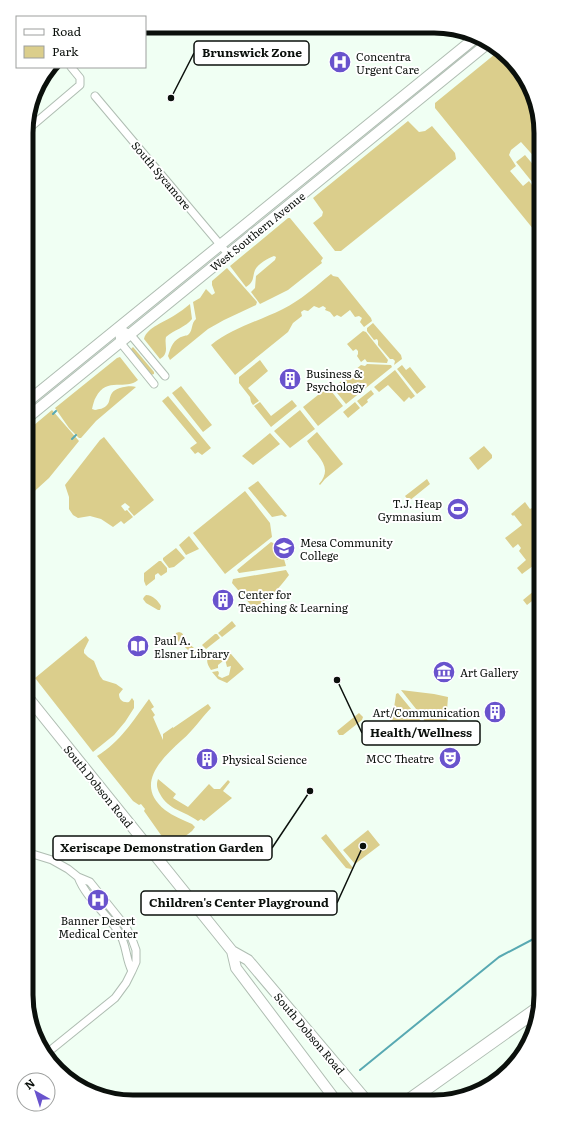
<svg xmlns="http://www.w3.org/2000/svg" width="567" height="1128" viewBox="0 0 567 1128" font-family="Literata,serif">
	<rect width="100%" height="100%" fill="#f0fff3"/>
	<path fill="#dbce8c" d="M500,50L504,52L535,99L541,133V158L538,161L521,142L511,150L509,155L516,166L510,171L523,186L529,181L541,197V233L534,230L435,108V103Z
		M408,121L419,132L425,131L432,126L455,153L456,159L341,251H335L313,223L322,216L323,212L313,198Z
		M525,155L541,174V193L516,162Z
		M288,218H290L323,258L321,261L322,263L288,290L260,304L251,292L255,288L256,276L275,260L276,257L274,256C268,258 258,264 255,270C252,278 255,281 246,287L230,266Z
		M227,268L257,302L256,305L224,320L208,329L170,360L168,356C171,347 173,339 184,336C187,335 187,336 189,334C193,330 191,323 196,319L193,302L200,298L206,289L212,295L215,293L212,285V281Z
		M331,274L333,276L338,277L371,318L372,321L364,327L360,322L362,318L359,316L355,317L350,310L341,317L337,315L334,317L330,312L325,310L326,308L323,306L319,308L314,306L308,311L304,310L301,312L302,316L293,323L288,332L235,375L211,345C232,328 259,321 283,309C301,300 315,287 331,274Z
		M190,304L192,319C186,327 174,330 166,337C164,345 170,353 160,359L144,339C147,327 165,322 175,315C180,312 185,308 190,304Z
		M373,323L401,355L402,359L394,365L395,361L393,359H390L378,345V341L377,339L374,340L367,331V328Z
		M363,331L366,332L388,360L387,363L367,362L365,359L361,362L357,356L358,354V351L356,349L353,351L347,344Z
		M133,347L154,372V374L151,375L131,350V349Z
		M120,357L138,380C126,391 107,376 96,397C94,400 93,405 92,409L95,410C99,409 104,409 107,405C110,402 109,397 112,393C115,388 130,385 136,387L96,421L81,438H79L69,428L55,408L117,358Z
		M260,360L268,371L248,388L259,401L253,405L251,402L250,397L239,383V377Z
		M367,364L391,365L392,367L346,404L333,388L349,375L354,376L356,373L355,370L361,365L365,366Z
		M402,365L406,370L410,367L426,387L417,394L397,369Z
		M395,370L415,396L411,399L409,397L404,402L388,385L379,392L374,387Z
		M181,386L212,425L203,432L172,393Z
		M328,387L343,406L318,426L303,407Z
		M371,390L374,394L367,400L368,402L362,407L357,401Z
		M168,396L211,448L202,455L198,452L195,454L190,448L197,443L162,401Z
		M292,400L297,406L271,427L254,406L260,402L271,416Z
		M355,402L360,408L348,418L343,412Z
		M52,410L79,441L49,478L27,498V482L30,483L32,480L30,477L27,478V431Z
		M300,410L315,429L290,448L274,431Z
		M317,432L343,464L325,479L320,485L319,484C335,466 315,455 307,441Z
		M270,433L280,444L253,465L242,456Z
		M104,437L154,500L134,516L128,509L130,507L125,503L121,506L125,511L127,510L133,517L124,524L121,521L113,527L101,519L90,516L78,518L73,515L69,509V497L65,485L100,440Z
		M484,446L492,455V458L478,470L469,458Z
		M427,479L430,484L409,501L405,496Z
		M258,481L283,511L287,516L285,517L282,515L272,517L248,488Z
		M245,491L270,523L272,537L225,574L193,533Z
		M525,502L530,509L532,508L541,519V560L522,574L517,568L526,560L519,551L521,548L518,544L513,548L505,538L522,525L514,515L513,516L511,514Z
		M189,536L199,549L186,555L179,545Z
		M271,542L280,546L289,558L287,560L285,558L284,559L286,566L239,573L237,570Z
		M176,548L185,558L174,567L169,568L163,560V558Z
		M159,561H161L167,568V572L161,576L158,573L155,575V579L146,586L144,581V573Z
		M286,570L289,575C279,589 268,599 255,610L232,583L233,579Z
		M541,585V594L527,605L523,600Z
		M146,595C153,595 158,601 161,606L160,610H158L146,603L143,599L144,597Z
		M232,621L236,626L222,637L218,633Z
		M179,632L182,633L187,642L194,648L196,652L193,656C190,654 190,651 187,649C182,644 175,641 176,633Z
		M215,634H217L220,638L206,649L202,645Z
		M86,636L89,640L84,650V653L88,657L94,661L100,676L103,680L116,684L123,689L119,694C119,700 123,703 129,702L132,698L134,701V708L125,722L114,735L93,752L35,678Z
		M217,652L224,653L223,661L218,665V668L211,670C204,660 207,656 217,652Z
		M226,654H231L244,669L227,683L218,679L212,672L218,671L219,673L218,676L222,678L229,675L231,666L227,667L225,659Z
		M401,690L434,694L448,697L447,710L445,711L444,715L448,721L449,728L432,730L429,733L423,725L424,719Z
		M398,693L421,721L420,724L404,737L390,721L393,715L396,694Z
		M149,699L154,707L151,709L155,715L153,717L163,740V734L173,727V728L208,704L211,708C201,718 193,731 182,740C161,759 134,785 165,810C173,816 183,820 192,824L195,827L192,831L174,845H168L144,811L145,809L141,804L139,805L133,801L97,756C121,741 132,722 149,699Z
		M359,713L363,717L362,720L343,735H339L337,731Z
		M158,779L176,794L173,798L188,807L209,784L214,789H220L228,780L230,782L223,791L232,798L204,821L201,819L198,821C185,811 168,810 160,794C157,789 156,784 158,779Z
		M368,830L380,845L355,864L343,850Z
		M326,834L353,868L351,869L346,868L321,838Z"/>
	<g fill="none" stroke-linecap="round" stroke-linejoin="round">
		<path stroke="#58a9b2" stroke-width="2" d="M53,414L56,411
			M72,439L76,435
			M360,1070L499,957L541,935"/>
		<g stroke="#afbdb2" stroke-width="9">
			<path id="street" d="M95,96L228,254
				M27,130L80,85V78L71,67
				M118,328L120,342L154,384
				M118,328L130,334L165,376
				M26,852L52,860L68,869L78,877L90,882L126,927L132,939L136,950V962L132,971C125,958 127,943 118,931C105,912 86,898 78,877
				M47,1053L115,998L126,983L132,971"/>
		</g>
		<g stroke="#afbdb2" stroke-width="12">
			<path id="secondary" d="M27,402L475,38
				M27,418L487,44
				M26,695L232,951L248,960L368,1102
				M232,951L236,968L337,1102"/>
		</g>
		<g stroke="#afbdb2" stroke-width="15">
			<path id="highway" d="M407,1102L539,1008"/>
		</g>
		<use href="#street" stroke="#fff" stroke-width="7"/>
		<use href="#secondary" stroke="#fff" stroke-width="10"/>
		<use href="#highway" stroke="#fff" stroke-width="13"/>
	</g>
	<defs>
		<g id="hospital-disc" transform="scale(1.15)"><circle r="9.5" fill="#6953cd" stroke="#fff"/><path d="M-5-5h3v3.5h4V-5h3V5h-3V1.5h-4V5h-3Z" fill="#fff"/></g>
		<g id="building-disc" transform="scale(1.15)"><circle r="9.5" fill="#6953cd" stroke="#fff"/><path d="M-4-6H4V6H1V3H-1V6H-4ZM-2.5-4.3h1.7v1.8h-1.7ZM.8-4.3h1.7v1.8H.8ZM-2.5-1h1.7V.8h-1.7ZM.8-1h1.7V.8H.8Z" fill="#fff"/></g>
		<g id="stadium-disc" transform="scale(1.15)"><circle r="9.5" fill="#6953cd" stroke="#fff"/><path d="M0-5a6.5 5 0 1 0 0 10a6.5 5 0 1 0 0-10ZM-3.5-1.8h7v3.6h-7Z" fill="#fff"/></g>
		<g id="university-disc" transform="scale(1.15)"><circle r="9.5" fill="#6953cd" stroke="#fff"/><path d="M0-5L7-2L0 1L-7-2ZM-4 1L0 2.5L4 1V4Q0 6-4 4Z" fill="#fff"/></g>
		<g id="library-disc" transform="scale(1.15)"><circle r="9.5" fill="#6953cd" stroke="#fff"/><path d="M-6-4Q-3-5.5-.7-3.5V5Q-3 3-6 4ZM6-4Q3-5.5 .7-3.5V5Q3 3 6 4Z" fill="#fff"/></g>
		<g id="museum-disc" transform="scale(1.15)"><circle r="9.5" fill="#6953cd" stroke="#fff"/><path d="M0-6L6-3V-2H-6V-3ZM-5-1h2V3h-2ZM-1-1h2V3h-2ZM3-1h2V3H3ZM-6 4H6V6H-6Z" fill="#fff"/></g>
		<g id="theatre-disc" transform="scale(1.15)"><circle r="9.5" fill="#6953cd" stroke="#fff"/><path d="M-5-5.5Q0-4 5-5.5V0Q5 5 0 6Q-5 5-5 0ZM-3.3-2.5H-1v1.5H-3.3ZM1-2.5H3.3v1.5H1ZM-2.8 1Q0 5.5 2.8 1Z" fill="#fff"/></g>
	</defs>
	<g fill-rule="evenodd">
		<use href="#hospital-disc" x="340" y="62"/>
		<use href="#building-disc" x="290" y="379"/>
		<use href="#stadium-disc" x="458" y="509"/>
		<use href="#university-disc" x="284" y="548"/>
		<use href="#building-disc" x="223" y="600"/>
		<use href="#library-disc" x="138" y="646"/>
		<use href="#museum-disc" x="444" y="672"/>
		<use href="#building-disc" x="495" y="712"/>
		<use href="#theatre-disc" x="450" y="758"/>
		<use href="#building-disc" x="207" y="759"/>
		<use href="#hospital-disc" x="98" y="900"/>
	</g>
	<g text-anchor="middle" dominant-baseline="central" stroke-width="4" stroke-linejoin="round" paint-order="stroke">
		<g font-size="11" fill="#0b100c" stroke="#fff" text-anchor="start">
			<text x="356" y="56">Concentra<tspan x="356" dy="13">Urgent Care</tspan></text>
			<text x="306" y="373">Business &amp;<tspan x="306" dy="13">Psychology</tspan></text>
			<text x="442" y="503" text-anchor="end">T.J. Heap<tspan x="442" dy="13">Gymnasium</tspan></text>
			<text x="300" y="542">Mesa Community<tspan x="300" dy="13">College</tspan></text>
			<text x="238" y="594">Center for<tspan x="238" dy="13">Teaching &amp; Learning</tspan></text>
			<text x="154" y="640">Paul A.<tspan x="154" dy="13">Elsner Library</tspan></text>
			<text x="460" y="672">Art Gallery</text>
			<text x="480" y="712" text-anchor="end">Art/Communication</text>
			<text x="434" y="758" text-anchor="end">MCC Theatre</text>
			<text x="222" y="759">Physical Science</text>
			<text x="98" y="920" text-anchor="middle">Banner Desert<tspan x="98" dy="13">Medical Center</tspan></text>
		</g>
		<g font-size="11" fill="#0b100c" stroke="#fff">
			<text transform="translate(162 175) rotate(50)">South Sycamore</text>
			<text transform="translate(257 231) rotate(-39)">West Southern Avenue</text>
			<text transform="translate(99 786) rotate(51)">South Dobson Road</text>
			<text transform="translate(310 1033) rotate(50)">South Dobson Road</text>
		</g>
	</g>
	<path d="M0 0H567V1128H0ZM133 33H434A100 100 0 0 1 534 133V995A100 100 0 0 1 434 1095H133A100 100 0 0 1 33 995V133A100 100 0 0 1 133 33Z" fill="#fff" fill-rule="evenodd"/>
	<path fill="none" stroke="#0b100c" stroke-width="5" d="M133 33H434A100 100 0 0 1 534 133V995A100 100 0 0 1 434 1095H133A100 100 0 0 1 33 995V133A100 100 0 0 1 133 33Z"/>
	<path fill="none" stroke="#0b100c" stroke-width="1.5" d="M171 98L194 53M337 680L362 733M310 791L272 848M363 846L337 903"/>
	<g fill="#0b100c" stroke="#fff" stroke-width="1.5">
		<circle cx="171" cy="98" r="4"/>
		<circle cx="337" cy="680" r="4"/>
		<circle cx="310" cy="791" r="4"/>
		<circle cx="363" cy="846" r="4"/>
	</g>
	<g fill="#fff" stroke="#0b100c" stroke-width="1.5">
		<rect x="194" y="41" width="115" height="24" rx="4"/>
		<rect x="362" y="721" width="118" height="24" rx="4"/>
		<rect x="53" y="836" width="219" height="24" rx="4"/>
		<rect x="141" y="891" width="196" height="24" rx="4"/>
	</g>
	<g font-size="12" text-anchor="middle" font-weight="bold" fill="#0b100c">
		<text x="252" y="57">Brunswick Zone</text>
		<text x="421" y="737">Health/Wellness</text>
		<text x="162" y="852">Xeriscape Demonstration Garden</text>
		<text x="239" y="907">Children's Center Playground</text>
	</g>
	<rect x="16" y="16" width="130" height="52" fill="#ffffff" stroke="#9d9f9e"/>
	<rect x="24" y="29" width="20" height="6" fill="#ffffff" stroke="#9d9f9e"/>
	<text x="52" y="36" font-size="12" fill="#0b100c">Road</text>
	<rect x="24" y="46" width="20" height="12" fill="#dbce8c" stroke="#9d9f9e"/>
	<text x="52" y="56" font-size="12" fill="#0b100c">Park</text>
	<g transform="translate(36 1092) rotate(321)"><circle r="19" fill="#ffffff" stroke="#9d9f9e"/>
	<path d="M0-3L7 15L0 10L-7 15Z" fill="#6953cd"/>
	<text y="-6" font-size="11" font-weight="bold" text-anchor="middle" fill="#0b100c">N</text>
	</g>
</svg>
